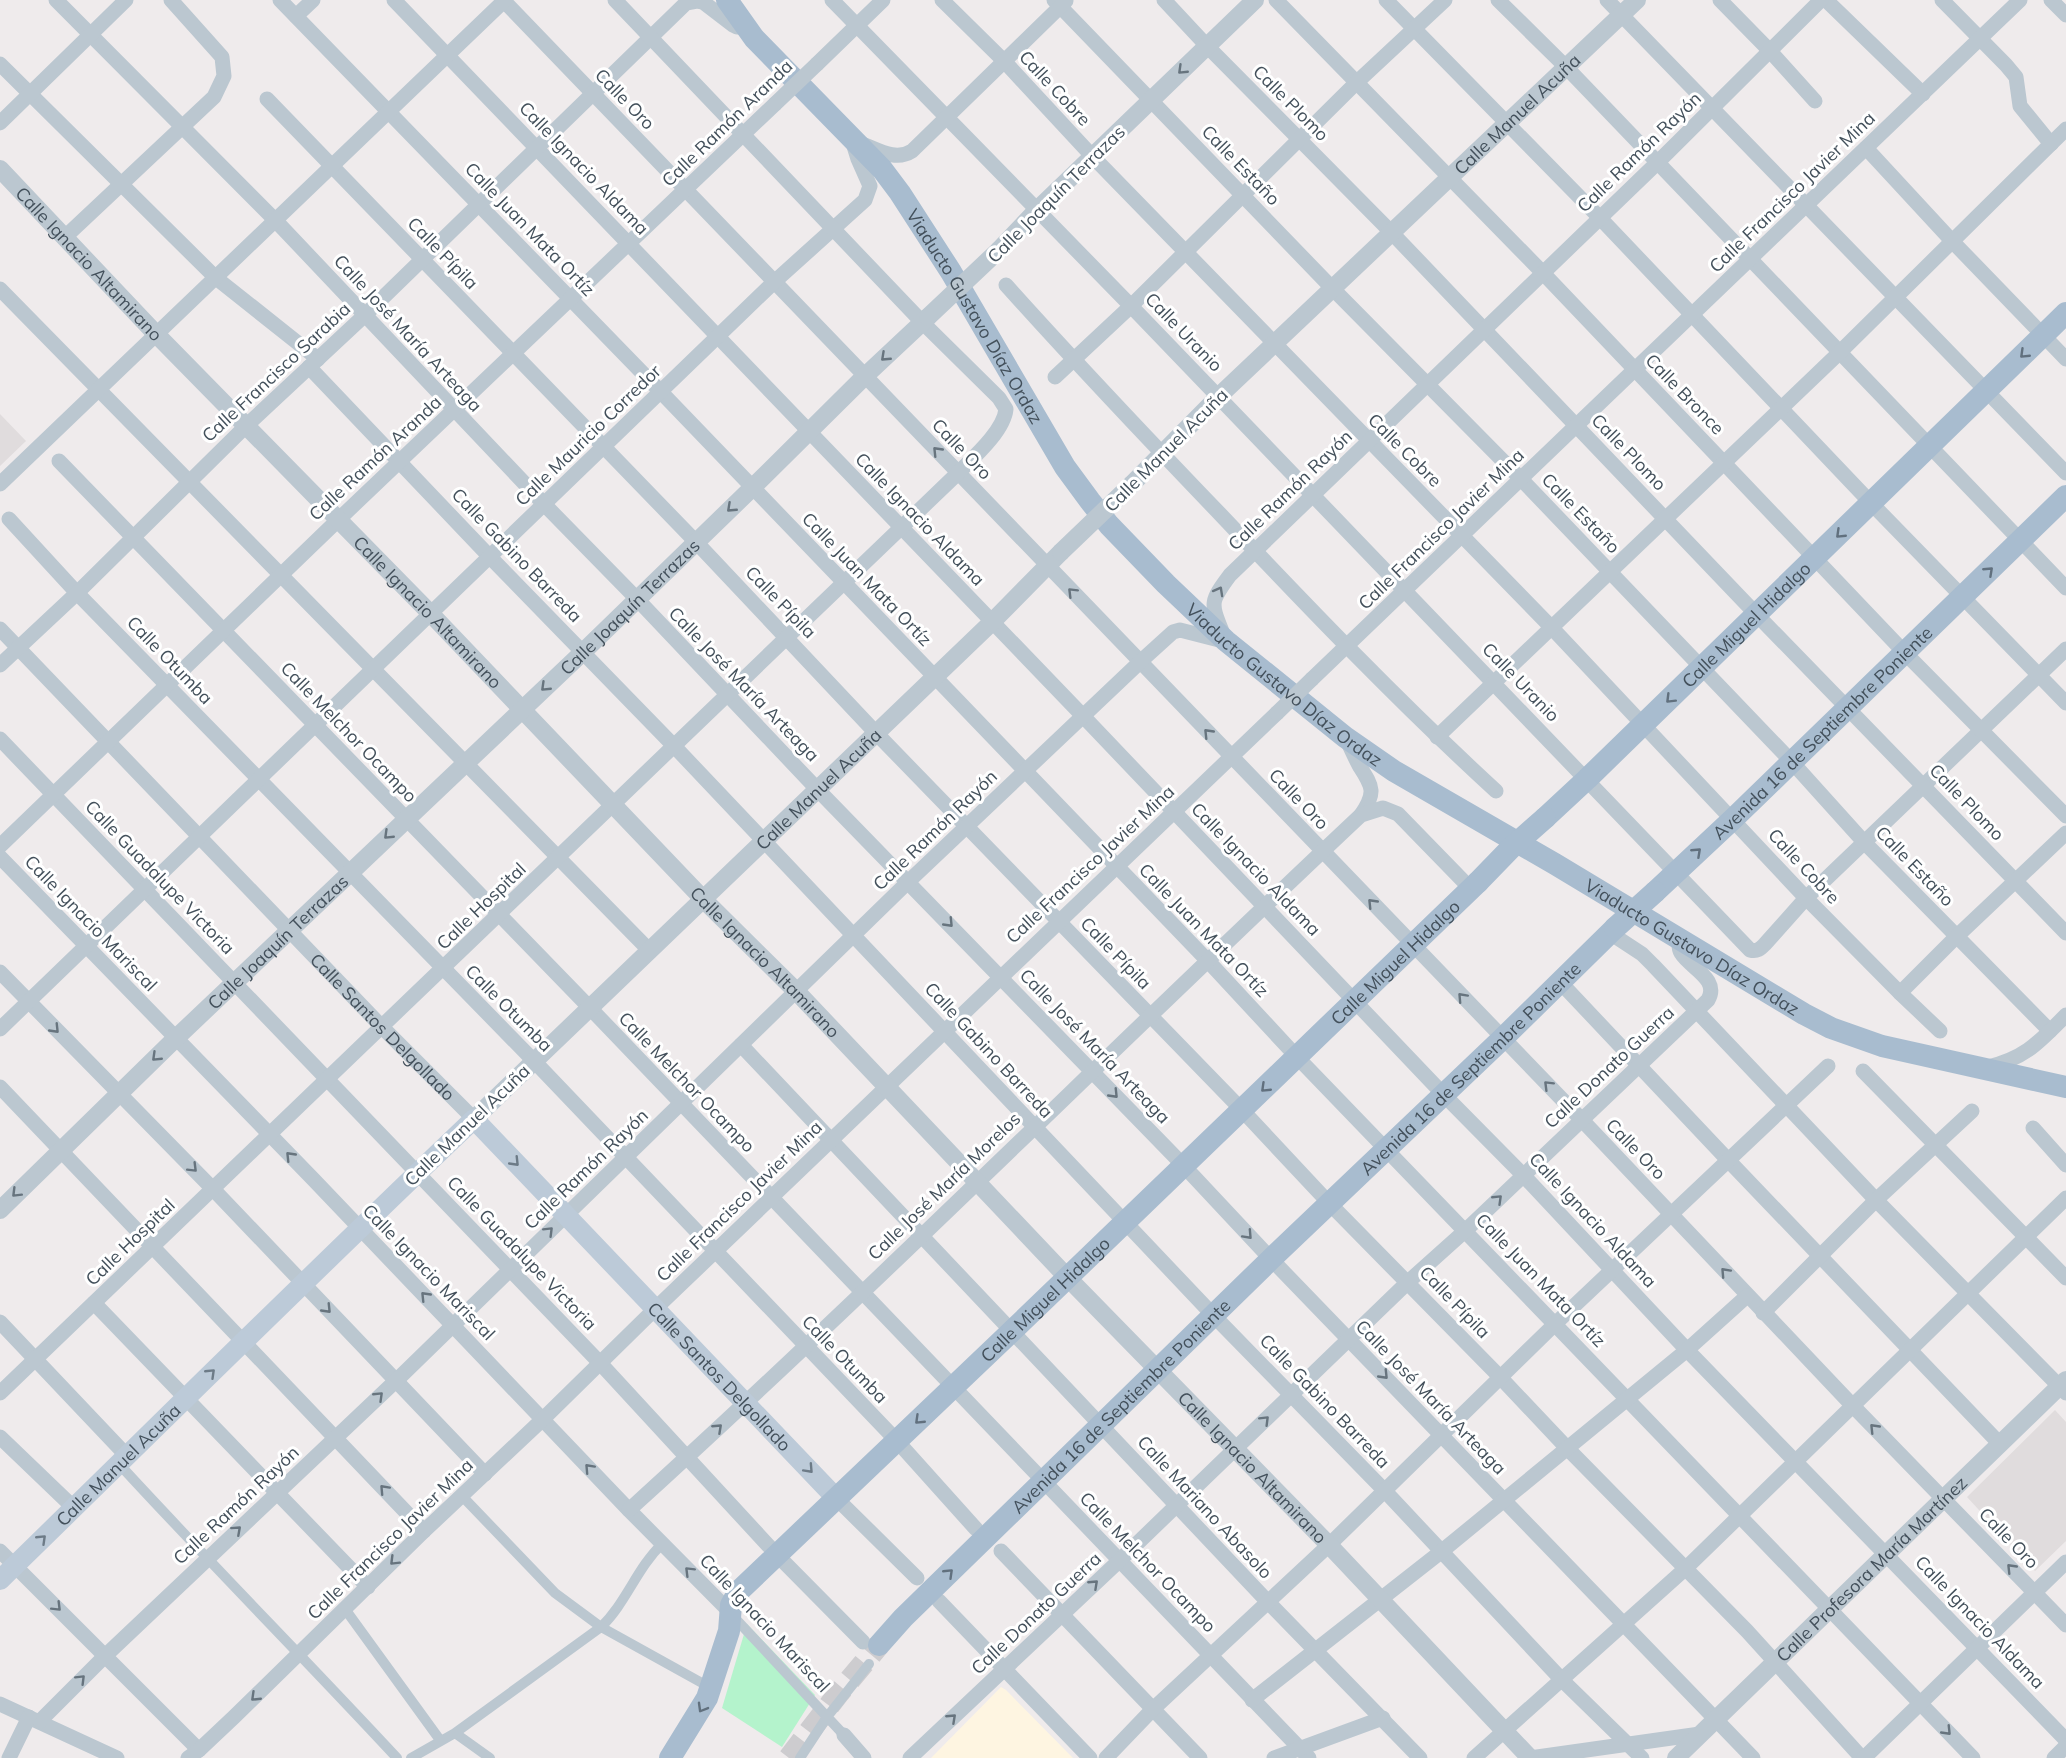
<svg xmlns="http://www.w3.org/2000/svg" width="2066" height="1758" viewBox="0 0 2066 1758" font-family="Mulish,sans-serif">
	<rect width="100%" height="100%" fill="#efebec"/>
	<path fill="#fef5e1" d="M1001,1687L1006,1690L1073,1758H931Z"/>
	<path fill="#e0dcdd" d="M0,414L26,441L0,466Z
		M2055,1410L2066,1422V1541L2035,1571L1967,1497Z"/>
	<path fill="#b4f3cc" d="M747,1624L815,1695L782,1747L722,1708Z"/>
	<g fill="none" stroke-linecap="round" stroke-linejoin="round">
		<path stroke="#cdcccf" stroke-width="22" stroke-dasharray="22 11" stroke-linecap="butt" d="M789,1758L838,1694L879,1645"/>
		<path stroke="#bbc7d0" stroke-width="10" d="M120,1465C211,1564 305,1659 397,1758
			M462,1496L555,1593L601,1627L702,1683
			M345,1609L440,1740
			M732,1615L844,1735
			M455,1733L490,1758
			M411,1758L455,1733L601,1627C626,1603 637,1568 662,1544
			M800,1758L827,1717L869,1664"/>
		<g stroke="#bbc7d0" stroke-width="15">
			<path d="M56,0L275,220L544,504L637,599L818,790L1183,1165L1271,1259L1753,1758"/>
			<path d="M280,0L660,391L1208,961L1297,1057L1973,1758"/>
			<path d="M394,0L1082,715L1444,1095L1523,1175L1687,1350L2066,1740"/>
			<path d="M503,0L1581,1119L1852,1405L2066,1625"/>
			<path d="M832,0L1131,306L1750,950C1757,952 1760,949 1765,944L1806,898L2066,649"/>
			<path d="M942,0L1004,61L1093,157L1552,628L1806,898L1900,993L1940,1031"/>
			<path d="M1054,0L1333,289L1521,479L1791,761L1864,842L2050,1031"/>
			<path d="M1164,0L1207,46L1392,233L1757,615L2066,933"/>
			<path d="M1276,0L1543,273L1904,652L2066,816"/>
			<path d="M1386,0L1600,218L1872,504L2066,703"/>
			<path d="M1498,0L1566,67L2066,588"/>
			<path d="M1607,0L2066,473"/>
			<path d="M1720,0L1770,51L1815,101"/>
			<path d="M1826,0L1923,94"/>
			<path d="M1942,0L2006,65L2016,77L2020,106L2051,144"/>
			<path d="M2051,0L2066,15"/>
			<path d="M296,16L313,0"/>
			<path d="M0,64L216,278L318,359"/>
			<path d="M817,64L883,0"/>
			<path d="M267,99L696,542L876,733L1242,1110L1329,1203L1500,1377L1567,1448L1747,1631L1862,1758"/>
			<path d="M0,123L126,0"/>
			<path d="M860,143C877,149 895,162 912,151L1066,1"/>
			<path d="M1866,148L1952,241L2066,359"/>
			<path d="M65,237L214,97L224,76L222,57L171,0"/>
			<path d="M1006,285C1076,363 1148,439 1220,514C1310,609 1400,703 1496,791"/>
			<path d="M0,289L650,951"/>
			<path d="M309,367L490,557L674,746L1213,1315L1384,1490L1562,1680L1642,1758"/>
			<path d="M1055,377L1131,306L1356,83L1445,0"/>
			<path d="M59,461L590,1008L1309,1758"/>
			<path d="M0,484L505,0"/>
			<path d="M9,519L77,593L534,1061L897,1441L976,1529"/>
			<path id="s1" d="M0,629L382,1027L474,1119"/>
			<path d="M1223,634C1211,603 1209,603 1230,575L1657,163L1821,0"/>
			<path d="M0,665L77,593L246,426L365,315L686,3L697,1L703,2L733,25L737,27L744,25"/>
			<path d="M1312,679L2020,0"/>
			<path d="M1437,737L1839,353L2066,129"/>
			<path d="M0,739L600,1363L777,1555L863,1642"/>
			<path d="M1347,740C1351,749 1355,758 1360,767C1373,787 1376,793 1361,815"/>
			<path d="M0,846L338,520L775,104"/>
			<path d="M0,857L313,1179L629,1510L730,1612"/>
			<path d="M1610,933L1642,954L1653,965L1876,1200L2066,1393"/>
			<path d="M0,972L213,1189L485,1474"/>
			<path d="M1560,982L1728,1160L2000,1444"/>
			<path d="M1900,993L1956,937L2066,833"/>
			<path d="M0,1029L773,283L865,200L870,186L858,159L853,143"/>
			<path d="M741,1045L1268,1602L1420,1758"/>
			<path d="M1988,1067C2026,1058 2039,1042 2066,1015"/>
			<path d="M1863,1071L2066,1278"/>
			<path d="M0,1087L424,1531"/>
			<path d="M2033,1128L2066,1165"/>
			<path d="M94,1303L368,1587"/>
			<path d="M1763,1313L1876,1200L1972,1111"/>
			<path d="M0,1322L127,1456"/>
			<path d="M0,1393L958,473C973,458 1004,431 1006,409L999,398L923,323L615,0"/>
			<path d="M0,1437L74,1508"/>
			<path d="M836,1498L917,1578"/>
			<path d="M629,1510C878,1284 1116,1045 1361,815L1383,808L1398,814L1471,889"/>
			<path d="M0,1551L199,1750"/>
			<path d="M1001,1551L1200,1758"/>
			<path d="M939,1601L1090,1758"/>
			<path d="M1252,1700L1442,1551L1687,1350L1747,1296"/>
			<path d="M0,1704L117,1758"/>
			<path d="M40,1721L105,1656L403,1374L909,881L1141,661L1173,632L1180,630L1223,641"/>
			<path d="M844,1735L864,1758"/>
			<path d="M9,1758L29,1717"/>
			<path d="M188,1758L199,1750L234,1717L424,1531L543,1419L656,1308L1277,713"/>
			<path d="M910,1758L1120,1560L1408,1282L1466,1230L1708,1000C1720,979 1690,968 1681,953C1678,948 1679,943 1679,938"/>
			<path d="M1106,1758L1152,1710L1329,1545L1556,1323L1828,1066"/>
			<path d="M1274,1758L1383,1718"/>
			<path d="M1474,1758L1685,1569L2066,1198"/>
			<path d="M1530,1758L1700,1734"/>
			<path d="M1864,1758L2066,1562"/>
			<path d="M2054,1758L2066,1746"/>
		</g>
		<g stroke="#bbc7d0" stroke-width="18">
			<path id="s2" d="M0,169L156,334L431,614L704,900L796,991L1067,1277L1329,1545L1530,1758"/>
			<path d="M999,250L1037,210L1255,0"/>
			<path id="s3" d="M1132,484L1219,396L1637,0"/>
			<path id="s4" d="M474,1119L992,622L1061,552"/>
			<path id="s5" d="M0,1210L176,1038L583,652L752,488L865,376L928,317"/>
			<path id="s6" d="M1676,1758L2066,1380"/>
		</g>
		<path stroke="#bccad8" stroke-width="20" id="s7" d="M0,1580C158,1426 314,1271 474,1119L836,1498"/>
		<g stroke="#a8bccf" stroke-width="22">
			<path id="s8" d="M727,0L754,38L882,169L900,193L951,272L1065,467L1090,501L1109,525L1166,584L1226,641L1345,737L1394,771L1555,864L1804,1014L1831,1028L1882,1046L2066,1087"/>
			<path id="s9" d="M1545,818L1587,779L2066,313"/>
			<path id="s10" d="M1655,892L1733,819L2066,496"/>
			<path id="s11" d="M879,1645L903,1618L1271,1259L1502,1039L1615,928"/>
			<path id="s12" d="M670,1758L707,1698L729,1631L731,1605L739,1591L1012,1331L1478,882"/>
		</g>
		<path stroke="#bbc7d0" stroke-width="15" d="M775,104L817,64
			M1277,713L1312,679"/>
		<path stroke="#bbc7d0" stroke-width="18" d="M928,317L999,250
			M1061,552L1132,484"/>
		<path stroke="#a8bccf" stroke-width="22" d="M1478,882L1511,848L1545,818
			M1615,928L1655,892"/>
	</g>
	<defs><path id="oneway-chevron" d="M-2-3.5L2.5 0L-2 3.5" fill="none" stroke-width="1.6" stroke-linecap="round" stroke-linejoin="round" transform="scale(1.5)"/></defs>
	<g stroke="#67747e">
		<use href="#oneway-chevron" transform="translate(1182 70) rotate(136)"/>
		<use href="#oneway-chevron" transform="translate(885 357) rotate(137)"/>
		<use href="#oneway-chevron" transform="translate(937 451) rotate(-134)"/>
		<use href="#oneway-chevron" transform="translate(731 508) rotate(137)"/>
		<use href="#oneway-chevron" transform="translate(1219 591) rotate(-61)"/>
		<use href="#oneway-chevron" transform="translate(1072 592) rotate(-135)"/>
		<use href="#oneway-chevron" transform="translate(545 687) rotate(136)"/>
		<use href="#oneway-chevron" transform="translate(1208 733) rotate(-134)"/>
		<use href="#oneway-chevron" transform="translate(388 835) rotate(136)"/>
		<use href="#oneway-chevron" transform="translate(1372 903) rotate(-134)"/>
		<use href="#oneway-chevron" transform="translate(949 923) rotate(46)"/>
		<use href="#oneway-chevron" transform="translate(1462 997) rotate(-133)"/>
		<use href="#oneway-chevron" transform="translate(55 1029) rotate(46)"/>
		<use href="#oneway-chevron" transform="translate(156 1057) rotate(136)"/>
		<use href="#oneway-chevron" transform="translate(1548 1085) rotate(-135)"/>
		<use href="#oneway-chevron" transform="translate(1114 1094) rotate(46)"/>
		<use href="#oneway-chevron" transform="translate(290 1156) rotate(-134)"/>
		<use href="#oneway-chevron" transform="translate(193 1168) rotate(45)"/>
		<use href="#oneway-chevron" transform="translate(16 1193) rotate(135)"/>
		<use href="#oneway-chevron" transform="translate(1498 1199) rotate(-44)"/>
		<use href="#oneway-chevron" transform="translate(549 1231) rotate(-45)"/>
		<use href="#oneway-chevron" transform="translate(1248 1235) rotate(47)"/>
		<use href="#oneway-chevron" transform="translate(1725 1272) rotate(-133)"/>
		<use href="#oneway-chevron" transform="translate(425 1296) rotate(-134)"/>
		<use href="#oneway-chevron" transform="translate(327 1309) rotate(46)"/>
		<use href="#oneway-chevron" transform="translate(1384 1375) rotate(46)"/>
		<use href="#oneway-chevron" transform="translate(379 1396) rotate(-44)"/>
		<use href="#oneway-chevron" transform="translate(1265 1420) rotate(-45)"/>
		<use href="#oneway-chevron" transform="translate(718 1428) rotate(-43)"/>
		<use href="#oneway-chevron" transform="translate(1874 1428) rotate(-134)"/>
		<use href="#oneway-chevron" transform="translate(589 1468) rotate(-133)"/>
		<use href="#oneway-chevron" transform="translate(384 1489) rotate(-133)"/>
		<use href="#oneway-chevron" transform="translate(237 1530) rotate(-42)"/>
		<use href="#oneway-chevron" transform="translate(394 1561) rotate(135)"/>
		<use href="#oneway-chevron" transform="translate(2011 1568) rotate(-134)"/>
		<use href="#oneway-chevron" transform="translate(689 1571) rotate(-135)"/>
		<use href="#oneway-chevron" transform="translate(1094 1584) rotate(-43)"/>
		<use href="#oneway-chevron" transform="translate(57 1607) rotate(45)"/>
		<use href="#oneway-chevron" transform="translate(81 1679) rotate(-45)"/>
		<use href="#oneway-chevron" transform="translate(255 1697) rotate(136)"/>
		<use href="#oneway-chevron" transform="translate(952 1718) rotate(-43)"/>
		<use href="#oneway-chevron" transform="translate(1947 1731) rotate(46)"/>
	</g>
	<g stroke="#61707e">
		<use href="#oneway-chevron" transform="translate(2024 354) rotate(136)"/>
		<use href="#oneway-chevron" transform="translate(1840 534) rotate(136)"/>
		<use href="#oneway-chevron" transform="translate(1989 571) rotate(-43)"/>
		<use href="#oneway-chevron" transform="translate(1670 699) rotate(135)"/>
		<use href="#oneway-chevron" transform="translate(1697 852) rotate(-43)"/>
		<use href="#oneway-chevron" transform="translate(1265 1088) rotate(136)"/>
		<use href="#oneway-chevron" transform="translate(919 1420) rotate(136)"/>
		<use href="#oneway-chevron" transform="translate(949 1573) rotate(-44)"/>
		<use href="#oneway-chevron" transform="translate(702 1708) rotate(120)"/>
	</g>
	<g stroke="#6d7b87">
		<use href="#oneway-chevron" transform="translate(515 1162) rotate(46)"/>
		<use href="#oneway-chevron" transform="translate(211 1373) rotate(-44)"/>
		<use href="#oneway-chevron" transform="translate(809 1469) rotate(47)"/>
		<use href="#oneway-chevron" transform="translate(42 1539) rotate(-44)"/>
	</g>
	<g text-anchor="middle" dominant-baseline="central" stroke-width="6" stroke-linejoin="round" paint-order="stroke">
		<g font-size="18" fill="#43505b" stroke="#fff">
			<text transform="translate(1055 88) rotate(47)">Calle Cobre</text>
			<text transform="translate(625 99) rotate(46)">Calle Oro</text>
			<text transform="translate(1291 103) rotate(45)">Calle Plomo</text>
			<text stroke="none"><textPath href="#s3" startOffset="534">Calle Manuel Acuña</textPath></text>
			<text transform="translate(727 123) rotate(-44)">Calle Ramón Aranda</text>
			<text transform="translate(1639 152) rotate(-44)">Calle Ramón Rayón</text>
			<text transform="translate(1241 165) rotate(46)">Calle Estaño</text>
			<text transform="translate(584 168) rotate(46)">Calle Ignacio Aldama</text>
			<text transform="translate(1792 192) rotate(-44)">Calle Francisco Javier Mina</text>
			<text transform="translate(1056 194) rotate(-45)">Calle Joaquín Terrazas</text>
			<text transform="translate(530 229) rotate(46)">Calle Juan Mata Ortíz</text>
			<text transform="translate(443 253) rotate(46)">Calle Pípila</text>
			<text stroke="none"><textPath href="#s2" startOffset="130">Calle Ignacio Altamirano</textPath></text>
			<text stroke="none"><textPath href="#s8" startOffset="404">Viaducto Gustavo Díaz Ordaz</textPath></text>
			<text transform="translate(1184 332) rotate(46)">Calle Uranio</text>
			<text transform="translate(408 333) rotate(47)">Calle José María Arteaga</text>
			<text transform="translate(276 372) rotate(-43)">Calle Francisco Sarabia</text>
			<text transform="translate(1685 394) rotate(46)">Calle Bronce</text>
			<text transform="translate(588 435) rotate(-44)">Calle Mauricio Corredor</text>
			<text transform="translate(962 449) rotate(46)">Calle Oro</text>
			<text transform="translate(1166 450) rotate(-45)">Calle Manuel Acuña</text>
			<text transform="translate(1405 450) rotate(45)">Calle Cobre</text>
			<text transform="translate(1629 452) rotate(46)">Calle Plomo</text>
			<text transform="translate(375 458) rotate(-43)">Calle Ramón Aranda</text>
			<text transform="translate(1290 490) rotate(-44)">Calle Ramón Rayón</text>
			<text transform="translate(1581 513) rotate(46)">Calle Estaño</text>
			<text transform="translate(920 519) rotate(46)">Calle Ignacio Aldama</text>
			<text transform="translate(1441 529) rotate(-44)">Calle Francisco Javier Mina</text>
			<text transform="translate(517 555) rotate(46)">Calle Gabino Barreda</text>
			<text transform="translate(867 579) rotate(46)">Calle Juan Mata Ortíz</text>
			<text transform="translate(781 602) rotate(46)">Calle Pípila</text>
			<text stroke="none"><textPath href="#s5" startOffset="872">Calle Joaquín Terrazas</textPath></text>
			<text stroke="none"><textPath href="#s2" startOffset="616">Calle Ignacio Altamirano</textPath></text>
			<text stroke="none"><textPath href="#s9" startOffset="279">Calle Miguel Hidalgo</textPath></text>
			<text transform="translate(170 660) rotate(46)">Calle Otumba</text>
			<text transform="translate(1521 682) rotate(46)">Calle Uranio</text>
			<text stroke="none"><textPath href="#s8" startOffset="890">Viaducto Gustavo Díaz Ordaz</textPath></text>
			<text transform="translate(744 684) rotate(46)">Calle José María Arteaga</text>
			<text transform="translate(349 732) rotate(46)">Calle Melchor Ocampo</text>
			<text stroke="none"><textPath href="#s10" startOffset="231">Avenida 16 de Septiembre Poniente</textPath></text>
			<text stroke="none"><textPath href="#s4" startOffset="477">Calle Manuel Acuña</textPath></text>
			<text transform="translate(1299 799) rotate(46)">Calle Oro</text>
			<text transform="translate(1967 802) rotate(46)">Calle Plomo</text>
			<text transform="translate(935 830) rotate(-44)">Calle Ramón Rayón</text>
			<text transform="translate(1090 864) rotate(-43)">Calle Francisco Javier Mina</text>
			<text transform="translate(1804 866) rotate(47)">Calle Cobre</text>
			<text transform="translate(1915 866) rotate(46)">Calle Estaño</text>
			<text transform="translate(1256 869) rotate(46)">Calle Ignacio Aldama</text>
			<text transform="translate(160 877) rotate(46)">Calle Guadalupe Victoria</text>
			<text transform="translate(481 906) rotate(-44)">Calle Hospital</text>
			<text transform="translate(91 923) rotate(46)">Calle Ignacio Mariscal</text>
			<text transform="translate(1204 930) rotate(46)">Calle Juan Mata Ortíz</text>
			<text stroke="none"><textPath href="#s5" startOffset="386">Calle Joaquín Terrazas</textPath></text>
			<text stroke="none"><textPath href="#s8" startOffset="1376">Viaducto Gustavo Díaz Ordaz</textPath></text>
			<text transform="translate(1116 953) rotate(46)">Calle Pípila</text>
			<text stroke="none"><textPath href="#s2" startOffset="1102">Calle Ignacio Altamirano</textPath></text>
			<text stroke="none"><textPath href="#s12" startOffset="1092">Calle Miguel Hidalgo</textPath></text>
			<text transform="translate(509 1008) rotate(45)">Calle Otumba</text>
			<text stroke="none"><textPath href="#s1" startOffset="552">Calle Santos Delgollado</textPath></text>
			<text transform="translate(1095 1046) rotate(46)">Calle José María Arteaga</text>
			<text transform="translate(989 1050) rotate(47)">Calle Gabino Barreda</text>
			<text transform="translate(1609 1067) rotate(-43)">Calle Donato Guerra</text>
			<text stroke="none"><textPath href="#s11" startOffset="826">Avenida 16 de Septiembre Poniente</textPath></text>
			<text transform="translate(687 1082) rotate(46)">Calle Melchor Ocampo</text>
			<text transform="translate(467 1125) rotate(-44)">Calle Manuel Acuña</text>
			<text transform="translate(1636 1149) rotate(46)">Calle Oro</text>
			<text transform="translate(586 1169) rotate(-44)">Calle Ramón Rayón</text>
			<text transform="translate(944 1186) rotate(-44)">Calle José María Morelos</text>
			<text transform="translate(739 1201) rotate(-44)">Calle Francisco Javier Mina</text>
			<text transform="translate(1593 1220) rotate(47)">Calle Ignacio Aldama</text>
			<text transform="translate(130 1242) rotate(-44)">Calle Hospital</text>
			<text transform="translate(522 1253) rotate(46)">Calle Guadalupe Victoria</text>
			<text transform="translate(429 1272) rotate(46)">Calle Ignacio Mariscal</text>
			<text transform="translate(1541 1280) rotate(46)">Calle Juan Mata Ortíz</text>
			<text stroke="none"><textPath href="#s12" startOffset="606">Calle Miguel Hidalgo</textPath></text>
			<text transform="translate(1455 1302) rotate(46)">Calle Pípila</text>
			<text transform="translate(845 1359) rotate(46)">Calle Otumba</text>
			<text stroke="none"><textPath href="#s7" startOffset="1017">Calle Santos Delgollado</textPath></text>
			<text transform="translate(1431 1397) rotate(46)">Calle José María Arteaga</text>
			<text transform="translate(1325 1401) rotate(46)">Calle Gabino Barreda</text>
			<text stroke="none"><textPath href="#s11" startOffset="340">Avenida 16 de Septiembre Poniente</textPath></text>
			<text stroke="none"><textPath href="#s7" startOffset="165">Calle Manuel Acuña</textPath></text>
			<text stroke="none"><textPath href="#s2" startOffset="1804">Calle Ignacio Altamirano</textPath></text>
			<text transform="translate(236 1505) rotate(-43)">Calle Ramón Rayón</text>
			<text transform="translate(1205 1507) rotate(47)">Calle Mariano Abasolo</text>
			<text transform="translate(2009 1538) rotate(46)">Calle Oro</text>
			<text transform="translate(390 1539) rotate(-44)">Calle Francisco Javier Mina</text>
			<text transform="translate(1148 1562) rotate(46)">Calle Melchor Ocampo</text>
			<text stroke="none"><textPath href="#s6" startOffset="272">Calle Profesora María Martínez</textPath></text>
			<text transform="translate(1036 1613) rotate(-43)">Calle Donato Guerra</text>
			<text transform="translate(1980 1622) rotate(46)">Calle Ignacio Aldama</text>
			<text transform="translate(765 1623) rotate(47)">Calle Ignacio Mariscal</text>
		</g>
	</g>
</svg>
